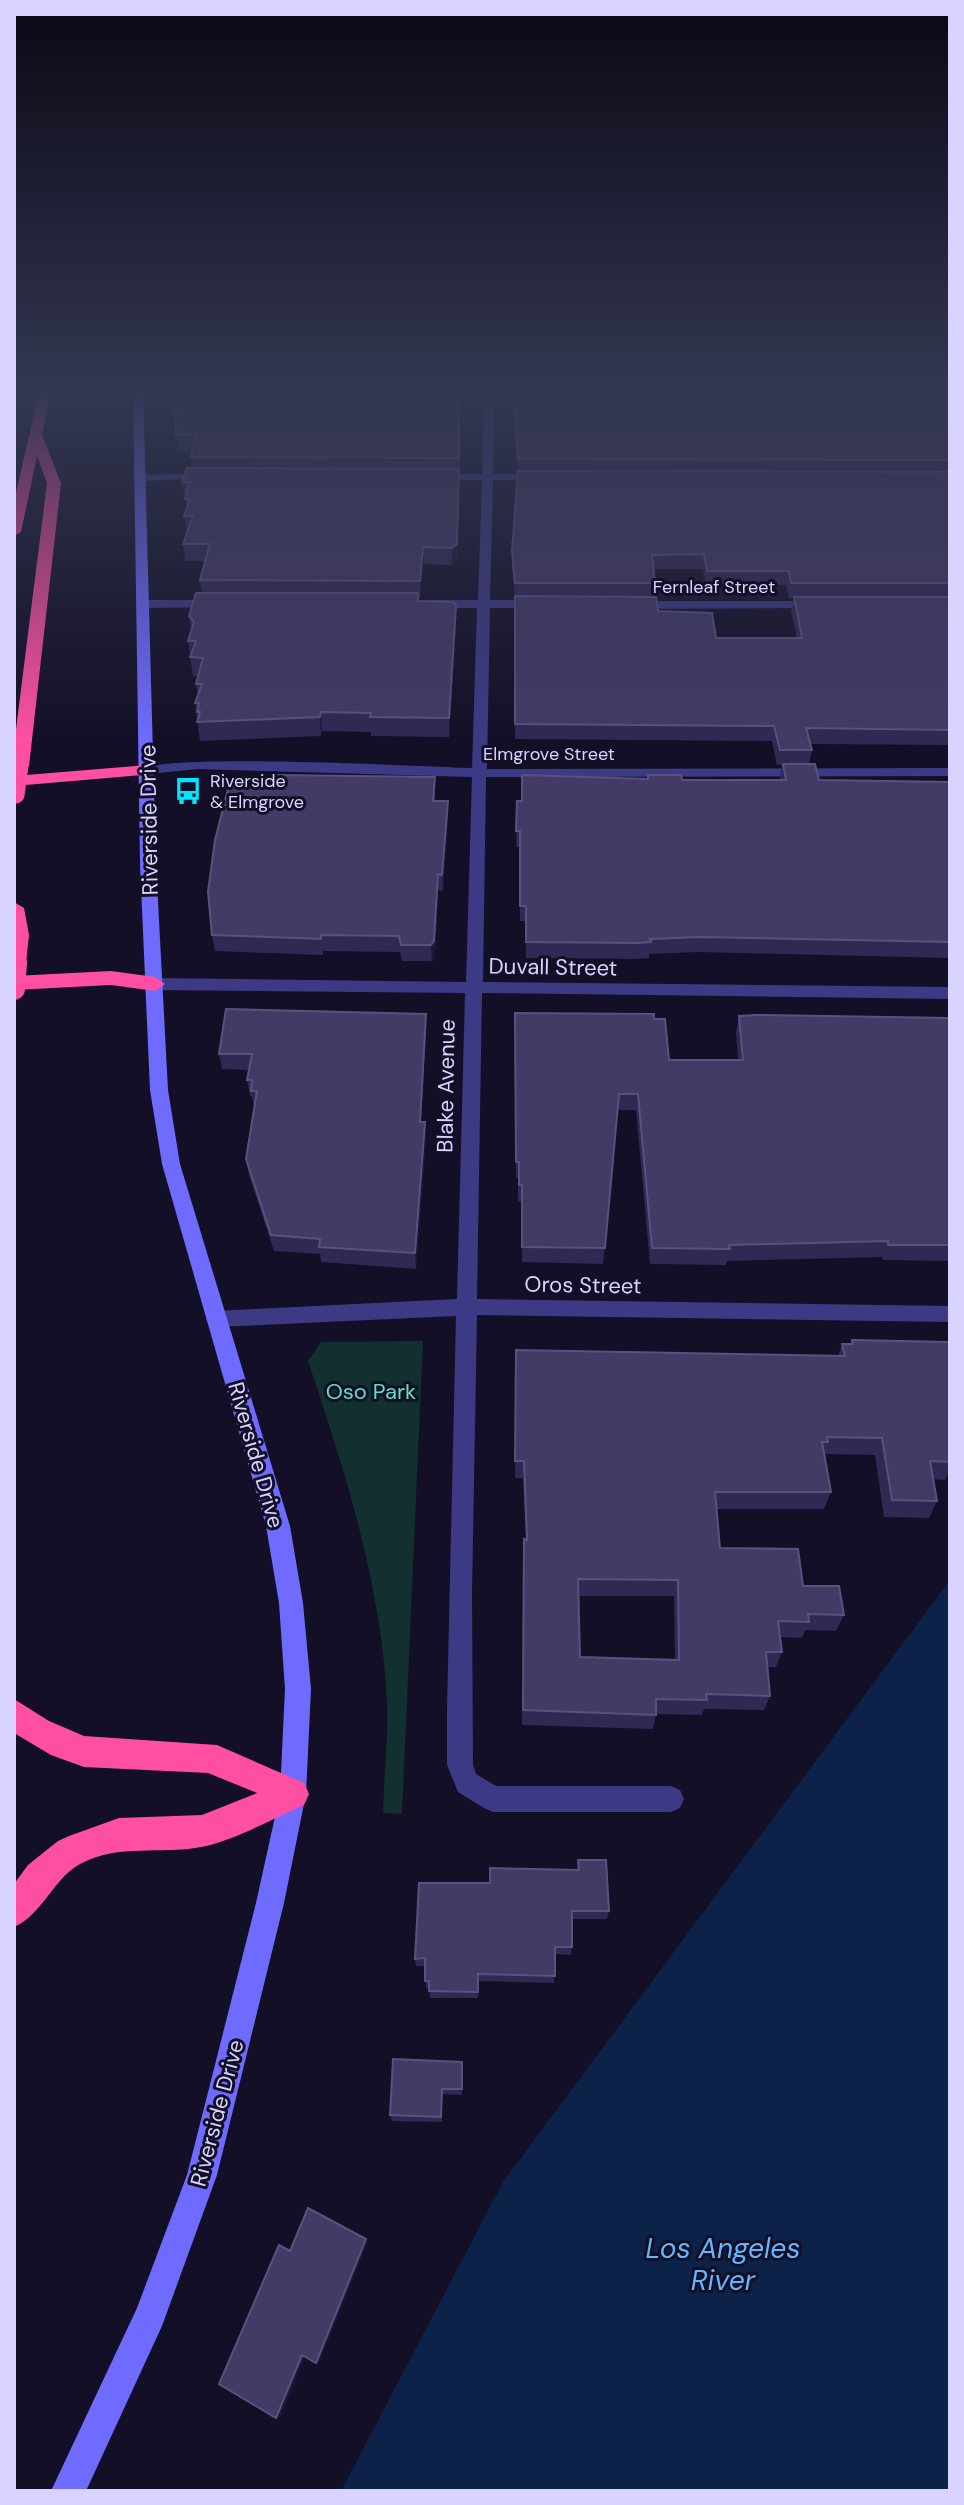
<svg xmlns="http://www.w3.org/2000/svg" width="964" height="2505" viewBox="0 0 964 2505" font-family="'DM Sans',sans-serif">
	<rect width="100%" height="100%" fill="#130f26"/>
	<path fill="#12302f" d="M423,1341L402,1814L383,1813C384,1777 388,1740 387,1704C382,1585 345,1472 308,1361L321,1342Z"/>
	<path fill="#0c2248" d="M950,1580V2491H341L503,2182Z"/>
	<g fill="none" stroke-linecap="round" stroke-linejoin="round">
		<path fill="#3d3a85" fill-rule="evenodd" d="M485,388H495L493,474H542L548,477L542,480H493L490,600H542L548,604L542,608H490L487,769L950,768V776L486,777L483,982L950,987V999L482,993L477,1299L950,1306V1322L477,1315L472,1594L473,1765L476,1774L496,1786H671L680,1790L684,1799L680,1808L671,1812H493L484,1808L458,1792L447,1765V1708L456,1316L216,1327L209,1325L206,1319L209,1313L216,1311L457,1299L465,993L155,990L147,984L155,978L466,982L472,777L198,769L148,774L141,770C163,752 426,767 472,768L477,608H430L424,604L430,600H478L482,480H434L428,477L434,474H482Z
			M210,473L216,476L214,478L138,481L132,478L138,475Z
			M218,600L222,601V607L142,608L136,604L142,600Z
			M818,601L824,605L822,608L630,609L624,605L630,601Z"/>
		<path fill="#6f6bff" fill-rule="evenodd" d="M133,388H143L156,864L168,1090L180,1164L290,1526L303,1603L311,1689L306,1794L284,1903L217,2175L162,2326L86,2491H51L137,2308L187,2175L256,1903L280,1794L285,1689L279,1603L266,1526L162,1164L150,1090L140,864Z"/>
		<path fill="#ff4fa3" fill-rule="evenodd" d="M40,388H52L42,435L61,483L29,766L20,771L14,770V745L47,483L37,456L21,532L14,536V501Z
			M148,765L157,770L154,774L14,786V776Z
			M14,902L24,908L29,935L26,963L16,969Z
			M111,971L155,977L165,984L155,991L111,985L14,990V976Z
			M14,1699L49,1721L84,1736L217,1745L304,1783L309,1794L304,1805C274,1818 233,1841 201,1847C160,1855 120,1843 80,1864C53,1879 42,1915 14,1927V1884L28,1865L58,1841L69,1836L119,1818L202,1815L257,1793L208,1773L84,1767L51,1755L14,1733Z"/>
		<path stroke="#ff4fa3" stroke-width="17" d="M16,795L20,766"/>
		<path stroke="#ff4fa3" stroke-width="22" d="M14,989L16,963"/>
	</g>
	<path fill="#312854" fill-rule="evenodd" d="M460,388V473L457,561L452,565L424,564L420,598H419V601L456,606V624L449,737L371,736V732L322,731L321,736L200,741L195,703L198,696L196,684L198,676H193L188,641L191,630L189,616L202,593L200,580L205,561H185L183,544L187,532L184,516L187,508L182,482L193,468L191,457L193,450H179L176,435L178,406L176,395Z
		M512,388H950V745L810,744L812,750L809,764L819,780L950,782V958L698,952L649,954V958L635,959L526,958V921H520V847H516L517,801L648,779V775L682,780H780L782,765H777L772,741L515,739V598L512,566L518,473L513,414ZM653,569H703L706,585H786L789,598H794L791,612L797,638H716L658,611L653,597L655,583Z
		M435,777V801H448V817L443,891L438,890L435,957L432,961H402L400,952L323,951V955L215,951L212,935Z
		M426,1014V1030L421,1122H425L426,1138L416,1269L321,1262L320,1254L274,1251L249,1175L246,1159L254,1107L252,1096H250L247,1080L249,1070L222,1069L219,1054Z
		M739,1016L950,1018V1261L883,1260L882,1257L727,1261L726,1265L650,1264L636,1110H618L603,1264L522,1262V1201H518V1178H516L514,1029L654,1019L669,1060H738L736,1032Z
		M852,1340L950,1342V1470L945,1480L933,1479L937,1501L929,1518L884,1517L875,1455L824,1454L831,1492L824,1509H717L720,1548L803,1586L844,1615L836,1631L805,1630L802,1638L780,1637L782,1652L776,1667H768L770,1696L764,1710L704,1709L702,1715L656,1714L653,1729L522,1725L523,1556L524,1539L526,1540L523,1478H515L516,1368L838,1356L842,1344H850ZM578,1596H674L675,1660L580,1657Z
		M578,1860L609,1911L607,1919H572V1947L571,1955L555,1954L554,1983L478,1981V1998H430L429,1988H426L425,1966H416L415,1959L490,1883L577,1870Z
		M462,2062V2095L442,2094V2122L392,2121L390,2115Z"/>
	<path fill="#1d163a" d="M459,469L457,561L452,565V548Z
		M423,547L424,564L420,598V581Z
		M456,606V624L449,737V718Z
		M321,712L322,731L321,736L320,717Z
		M448,801V817L443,891L442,875Z
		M438,874V890L435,957L432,961L431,945Z
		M426,1014V1030L420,1138V1122Z
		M425,1122L426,1138L416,1269L415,1253Z
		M366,2239L368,2242L319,2363H316Z
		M302,2355H306L280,2418H276Z"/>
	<path fill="#433a66" stroke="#5a527e" stroke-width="2" fill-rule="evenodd" d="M179,388H459V458L191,457L196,435H176L175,414L182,395H176Z
		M513,388H950V460L518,459Z
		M187,468L459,469L457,544L452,548L423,547L420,581L200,580L210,544H183L193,516H184L190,499H185L189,482H182Z
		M518,471L950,472V583H791L789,571H707L704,554L652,555L655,583H515L512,551Z
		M196,593H418V601L453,602L456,606L449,718L370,717L371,713L321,712L320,717L197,722L200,712H197L199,703H195L202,684H196L203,658L190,657L196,641H188L194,622L189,616Z
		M515,596L656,597L658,611L712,613L716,638H802L794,597H950V730L806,728L812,750H780L774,726L515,724Z
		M783,764H815L819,780L950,782V942L700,937L650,939L651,942L637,943L526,942V906H520V831H516L517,801H522V775L648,779V775H681L682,780H786Z
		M277,775L435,777L433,801H448L442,875L438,874L434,941L431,945H401L399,936L321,935V939L212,935L208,892L215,840L230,781L276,779Z
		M226,1009L426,1014L420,1122H425L415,1253L319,1247L320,1239L271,1235L246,1159L257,1091H251L252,1080H247L252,1054H219Z
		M515,1013L654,1014V1019H665L669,1060H743L739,1016L756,1015L950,1018V1245H888V1241L729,1245L730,1249L652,1248L638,1094H619L605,1248L522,1247V1185H519V1162H516Z
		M852,1340L950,1342V1462L930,1461L937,1501L892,1500L882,1438L827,1437L828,1442H822L831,1492H715L720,1548L798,1549L803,1586H839L844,1615L808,1614L809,1622L778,1621L782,1652H766L770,1696L706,1694L707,1700L656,1699V1715L523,1710L524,1539L527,1540L524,1461H515L516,1350L845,1356L842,1344H853ZM578,1579L678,1580L679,1660L580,1657Z
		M578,1860H606L609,1911H572V1947H555V1976L478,1974V1992L429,1991V1981H425V1958L415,1959L419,1883H490V1868L579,1870Z
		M393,2059L462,2062V2089H442L441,2117L390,2115Z
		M308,2208L366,2239L316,2363L302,2355L276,2418L219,2384L279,2245L290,2251Z"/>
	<linearGradient id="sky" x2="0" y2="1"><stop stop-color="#0a0815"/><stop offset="0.53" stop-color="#333752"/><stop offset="1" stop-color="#333752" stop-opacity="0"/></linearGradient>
	<rect width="964" height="739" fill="url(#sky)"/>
	<defs>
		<g id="bus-bare" transform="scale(2.16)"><path d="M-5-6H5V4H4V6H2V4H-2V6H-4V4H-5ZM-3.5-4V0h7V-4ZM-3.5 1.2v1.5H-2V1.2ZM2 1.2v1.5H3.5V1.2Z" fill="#00e5ff" stroke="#130f26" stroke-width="2.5" paint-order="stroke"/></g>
	</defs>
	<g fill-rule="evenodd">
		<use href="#bus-bare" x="188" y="791"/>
	</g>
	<g text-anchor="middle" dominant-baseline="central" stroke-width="6" stroke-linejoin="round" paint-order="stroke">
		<g font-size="18" fill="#d9d4ff" stroke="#130f26">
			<text x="714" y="587">Fernleaf Street</text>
			<text x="549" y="754">Elmgrove Street</text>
		</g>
		<g font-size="18" fill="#d9d4ff" stroke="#130f26" text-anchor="start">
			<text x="210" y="781">Riverside<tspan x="210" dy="21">&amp; Elmgrove</tspan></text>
		</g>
		<g font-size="22" fill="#d9d4ff" stroke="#130f26">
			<text transform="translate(149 820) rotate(-91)">Riverside Drive</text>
			<text transform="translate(553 967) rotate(1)">Duvall Street</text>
			<text transform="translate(446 1086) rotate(-89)">Blake Avenue</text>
			<text transform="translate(583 1285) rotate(1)">Oros Street</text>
			<text transform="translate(256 1455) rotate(74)">Riverside Drive</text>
			<text transform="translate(217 2113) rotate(-75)">Riverside Drive</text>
		</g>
		<g font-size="22" fill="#5fe0c0" stroke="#130f26">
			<text x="371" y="1391">Oso Park</text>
		</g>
		<g font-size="28" font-style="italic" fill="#62b6ff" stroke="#130f26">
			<text x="723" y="2248">Los Angeles<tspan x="723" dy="32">River</tspan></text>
		</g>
	</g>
	<rect width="964" height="2505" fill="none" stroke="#d9d4ff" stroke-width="32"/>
</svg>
